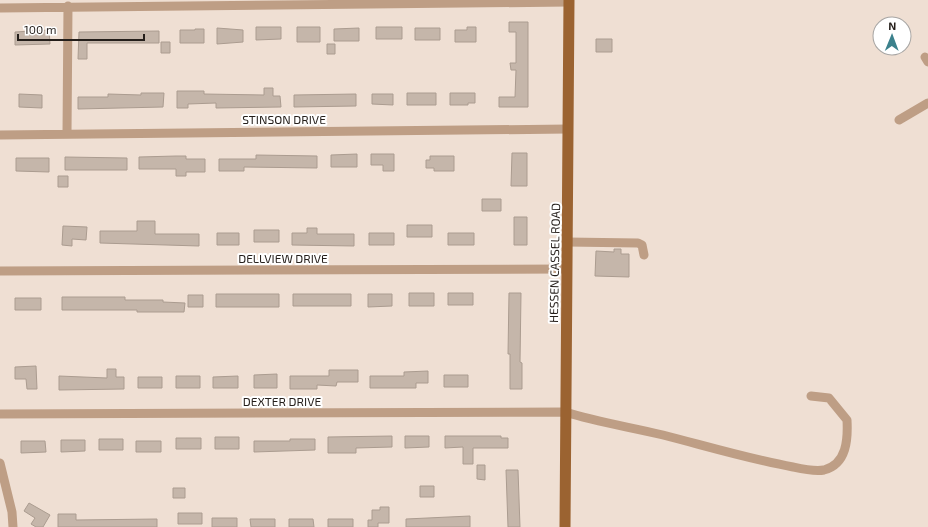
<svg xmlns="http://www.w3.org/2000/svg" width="928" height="527" viewBox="0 0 928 527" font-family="'Exo 2',sans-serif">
	<rect width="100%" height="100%" fill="#efdfd3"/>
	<path fill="#c5b6aa" stroke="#ab9c90" d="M509,22H528V107H499V97H515L516,70H511L510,63H516V32H509Z
		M256,27H281V39L256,40Z
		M297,27H320V42H297Z
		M376,27H402V39H376Z
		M467,27H476V42H455V30H467Z
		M217,28L243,30V42L217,44Z
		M359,28V41H334V29Z
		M415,28H440V40H415Z
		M195,29H204V43H180V30H195Z
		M49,30L50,44L15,45V32Z
		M159,31V43H87V59H78L79,32Z
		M596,39H612V52H596Z
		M161,42H170V53H161Z
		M327,44H335V54H327Z
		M264,88H273V96H280L281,107L216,108V103L188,104V108H177V91H204V94L264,95Z
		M141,93H164L163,107L78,109V97H108V94L141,95Z
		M407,93H436V105H407Z
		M450,93H475V103H468V105H450Z
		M19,94L42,95V108L19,107Z
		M356,94V106L294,107V95Z
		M372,94H393V105L372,104Z
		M512,153H527V186H511Z
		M357,154V167H331V155Z
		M371,154H394V171H383V165H371Z
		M256,155L317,156V168L244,167V171H219V159H256Z
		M176,156H186V159H205V172H186V176H176V169H139V157Z
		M430,156H454V171H434V168H426V160H430Z
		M65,157L127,158V170H65Z
		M16,158H49V172L16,171Z
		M58,176H68V187H58Z
		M482,199H501V211H482Z
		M514,217H527V245H514Z
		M137,221H155V234H199V246L100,243V231H137Z
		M407,225H432V237H407Z
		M63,226L87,227L86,240L72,239V246L62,245Z
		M307,228H317V234H354V246L292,245V233H307Z
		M254,230H279V242H254Z
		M217,233H239V245H217Z
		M369,233H394V245H369Z
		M448,233H474V245H448Z
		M614,249H621V254H629V277L595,276L596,251L614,252Z
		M409,293H434V306H409Z
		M448,293H473V305H448Z
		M509,293H521L520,362L522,363V389H510V354H508Z
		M216,294H279V307H216Z
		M293,294H351V306H293Z
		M368,294H392V306L368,307Z
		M188,295H203V307H188Z
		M62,297H125V300H163V302L185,303L184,312H137V310H62Z
		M15,298H41V310H15Z
		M36,366L37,389H27L26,379H15V367Z
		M107,369H116V377H124V389L59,390V376L107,378Z
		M329,370H358V382H337L336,386L317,385V389H290V376H329Z
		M428,371V383H416V388H370V376H404V372Z
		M277,374V388H254V375Z
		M444,375H468V387H444Z
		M176,376H200V388H176Z
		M238,376V388H213V377Z
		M138,377H162V388H138Z
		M392,436V447L356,448V453H328V437Z
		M405,436H429V447L405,448Z
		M445,436H501V438H508V448H473V464H463V447L445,448Z
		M215,437H239V449H215Z
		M176,438H201V449H176Z
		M99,439H123V450H99Z
		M290,439H315V450L254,452V441H290Z
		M61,440H85V451L61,452Z
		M21,441H45L46,452L21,453Z
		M136,441H161V452H136Z
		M477,465H485V480L477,479Z
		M506,470H518L520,527H508Z
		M420,486H434V497H420Z
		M173,488H185V498H173Z
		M29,503L50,515L43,527H36L31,524L35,518L24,511Z
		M380,507H389V523H378V527H368V520H372V510H380Z
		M178,513H202V524H178Z
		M58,514H76V520L157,519V527H58Z
		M470,516V527H406V519Z
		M212,518H237V527H212Z
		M250,519H275V527H251Z
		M289,519H313L314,527H289Z
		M328,519H353V527H328Z"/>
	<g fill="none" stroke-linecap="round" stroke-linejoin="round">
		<path stroke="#be9e85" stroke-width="9" d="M0,8L569,2
			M925,57L928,62
			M899,120L928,103
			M67,133L68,6
			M0,135L568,129
			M567,242L638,243L642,245L644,255
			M0,271L567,269
			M0,414L565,412C597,422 630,427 663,435C706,446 749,459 793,467C802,469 815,472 824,470C847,464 848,439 847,420L829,398L811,396
			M0,463L12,512L13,527"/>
		<path stroke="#9b6331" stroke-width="11" d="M565,527L569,0"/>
	</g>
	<g text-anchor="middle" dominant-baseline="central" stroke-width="4" stroke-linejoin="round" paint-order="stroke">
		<g font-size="12" fill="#241e1a" stroke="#fff">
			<text x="284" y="119">STINSON DRIVE</text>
			<text x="283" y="258">DELLVIEW DRIVE</text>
			<text transform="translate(554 263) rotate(-89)">HESSEN CASSEL ROAD</text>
			<text x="282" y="401">DEXTER DRIVE</text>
		</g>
	</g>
	<g transform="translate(892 36) rotate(1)"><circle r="19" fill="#ffffff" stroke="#a7a5a3"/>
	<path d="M0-3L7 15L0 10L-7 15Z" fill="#3b818c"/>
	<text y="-6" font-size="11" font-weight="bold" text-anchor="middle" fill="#241e1a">N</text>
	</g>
	<path d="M18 34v6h126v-6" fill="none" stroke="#241e1a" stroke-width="2"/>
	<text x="24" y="34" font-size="12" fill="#241e1a" stroke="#ffffff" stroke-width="3" paint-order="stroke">100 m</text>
</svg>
